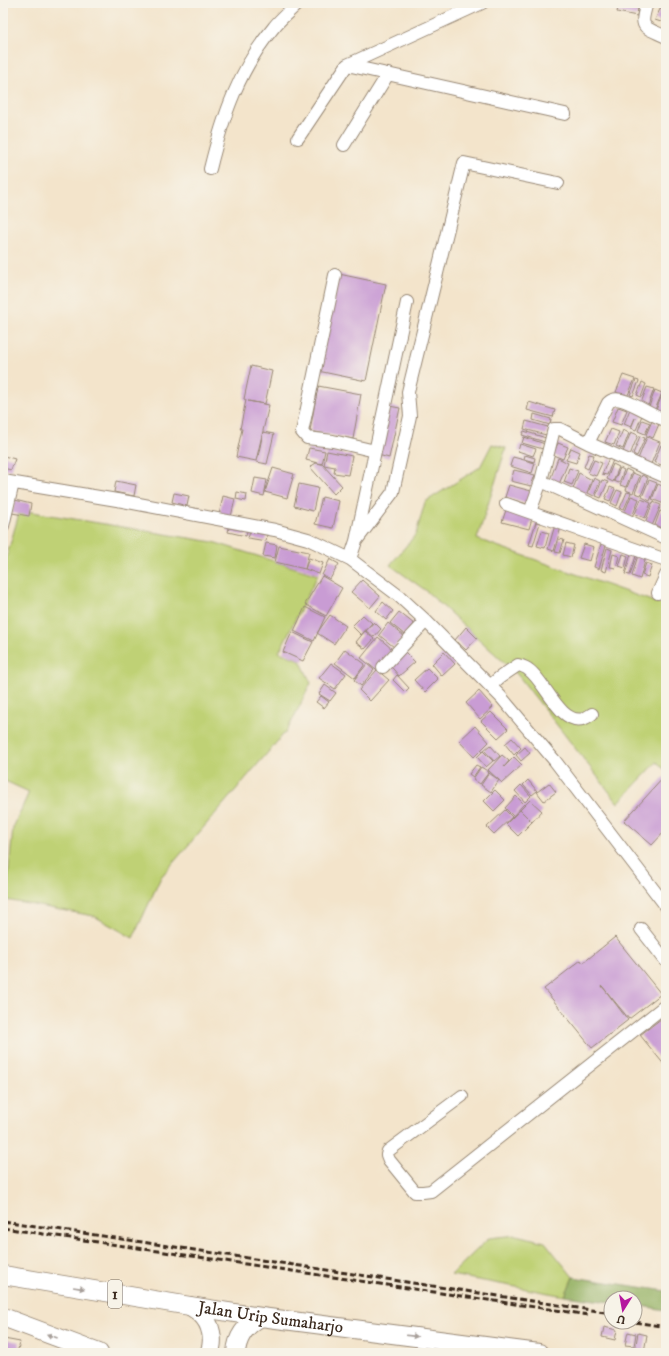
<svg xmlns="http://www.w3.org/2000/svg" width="669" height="1356" viewBox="0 0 669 1356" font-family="'IM FELL DW Pica',serif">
	<rect width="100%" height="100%" fill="#f7f3e8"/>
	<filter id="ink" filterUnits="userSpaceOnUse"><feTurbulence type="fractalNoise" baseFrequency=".025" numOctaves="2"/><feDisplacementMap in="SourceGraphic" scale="8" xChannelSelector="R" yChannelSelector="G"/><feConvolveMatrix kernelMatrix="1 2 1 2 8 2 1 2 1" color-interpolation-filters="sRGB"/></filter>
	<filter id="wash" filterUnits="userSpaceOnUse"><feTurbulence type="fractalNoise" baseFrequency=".012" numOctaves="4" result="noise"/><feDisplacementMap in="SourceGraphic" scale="16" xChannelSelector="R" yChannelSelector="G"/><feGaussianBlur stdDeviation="0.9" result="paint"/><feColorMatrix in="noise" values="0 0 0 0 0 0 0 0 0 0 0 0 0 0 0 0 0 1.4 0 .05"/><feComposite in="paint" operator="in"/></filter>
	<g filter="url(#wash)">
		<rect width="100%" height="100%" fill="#f3e4cb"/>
		<path fill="#bfd174" stroke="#7d7e49" d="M492,444L506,448L477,539L666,606V771L657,762L618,803L517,674L425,590L390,565L416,534L425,502L480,467Z
			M20,510L213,542L318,575L279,652L300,660L311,683L288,729L161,877L133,938L94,916L6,900L13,828L29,792L3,780V569Z
			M516,1235L545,1242L573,1277L565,1296L451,1275L489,1238Z"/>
		<path fill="#97b366" stroke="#696e42" d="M573,1277L666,1291V1310L635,1305V1298H611V1302L565,1296Z"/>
		<g id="blocks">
			<path fill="#c99cd4" d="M626,3H640L639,8L625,5Z
				M619,5L638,8L637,16L617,12Z
				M661,7L666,9L661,22L655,20Z
				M339,274L386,284L366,381L318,371Z
				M251,366L272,371L265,404L248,401L269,405L256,461L236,457L242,429H240L246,400L244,399Z
				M623,375L635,379L627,397L616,392Z
				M636,380L639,381L633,396L630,395Z
				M642,382L646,384L641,397L637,395Z
				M318,386L361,394L353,439L310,431Z
				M647,387L654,389L648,406L641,403Z
				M655,390L662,393L655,410L649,407Z
				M664,390H666V410L664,414L656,410Z
				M529,402L555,410L553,417L527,410Z
				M389,406L400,408L389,458L378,455Z
				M618,407L627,410L621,425L612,422Z
				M630,409L643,413L636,430L631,428L635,418L631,427L624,424Z
				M534,414L551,419L550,425L533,420Z
				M642,420L650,423L645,434L638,431Z
				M526,421L548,427L546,435L524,429Z
				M652,421L659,424L653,438L646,435Z
				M611,429L619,432L614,445L605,442Z
				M623,430L629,433L623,449L616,446Z
				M524,431L546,438L545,442L522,435Z
				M263,432L274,434L267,464L257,462Z
				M631,432L638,435L630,455L623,452Z
				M640,436L645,438L637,456L633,454Z
				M524,437L545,444L543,449L522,443Z
				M647,437L660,442L651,464L638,459Z
				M558,443L568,447L563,459L553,455Z
				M520,444L536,449L533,456L518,451Z
				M661,445L666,447V467L654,462Z
				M309,448L325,451L322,464L342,486L334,494L310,467L316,463L322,464L306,460Z
				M571,448L580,452L576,463L566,460Z
				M327,451L352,456L348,475L334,473L335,467L324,465Z
				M589,454L594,455L588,469L584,467Z
				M525,455L535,458L534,462L524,459Z
				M4,456L15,459L11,470L3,468Z
				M513,457L535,463L532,473L510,466Z
				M558,458L568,463L559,484L550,480Z
				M609,458L613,460L607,475L602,474Z
				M594,460L602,463L596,476L588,473Z
				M613,464L619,467L613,482L607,479Z
				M273,468L294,474L287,498L265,492Z
				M569,468L578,471L572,485L564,482Z
				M620,468L624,470L619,483L614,481Z
				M626,469L632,472L626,487L620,485Z
				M514,470L535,475L531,486L511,481Z
				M579,473L592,480L586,495L573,489Z
				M633,473L640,476L633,493L626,490Z
				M642,475L648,478L641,495L635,493Z
				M255,478L267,480L264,496L252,493Z
				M594,478L600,481L594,496L588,493Z
				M602,480L608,482L601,498L596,496Z
				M649,480L657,483L650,501L642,497Z
				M116,481L136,485L134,496L114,492Z
				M299,484L318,488L313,511L294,506Z
				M658,484L666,488V499L664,504L652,499Z
				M509,485L531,491L527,504L505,497Z
				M610,487L615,489L610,501L605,499Z
				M617,490L622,492L617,506L611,503Z
				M237,492L247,494L246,501L236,499Z
				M627,492L631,493L624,509L620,508Z
				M174,493L189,496L187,506L172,502Z
				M223,496L235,499L231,517L219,515Z
				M631,496L639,499L632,517L624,514Z
				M322,497L339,501L333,528L315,524Z
				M641,499L651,503L645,518L635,514Z
				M15,500L31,504L29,516L12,513Z
				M653,502L661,505L652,526L645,523Z
				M506,510L532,518L529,529L502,522Z
				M660,511L666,513V520L663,529L655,525Z
				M536,522L540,523L533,546L529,545Z
				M555,525L561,527L554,551L548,549Z
				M229,528L247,531L246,536L228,532Z
				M542,531L549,533L545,548L537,546Z
				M250,532L267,535L266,541L248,538Z
				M559,539L564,540L560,553L555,552Z
				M266,543L277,545L275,558L263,556Z
				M566,543L574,545L571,557L563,555Z
				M584,544L594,547L590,561L579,558Z
				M601,544L606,545L599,569L594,567Z
				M279,546L309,552L305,569L275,562Z
				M607,548L612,550L606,572L601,570Z
				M613,554L619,556L616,568L610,567Z
				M623,554L628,556L625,568L619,566Z
				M631,554L636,556L630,575L625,574Z
				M638,555L646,557L640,579L632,576Z
				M309,558L323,563L319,574L305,569Z
				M330,559L339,564L330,579L322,575Z
				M646,563L652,565L648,577L642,575Z
				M322,576L342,588L326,616L305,604Z
				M362,580L380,596L370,608L351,592Z
				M383,602L393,611L386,620L376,611Z
				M305,607L325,617L314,641L294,631Z
				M399,612L414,624L405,635L390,623Z
				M330,615L346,626L334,644L317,633Z
				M363,615L372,623L361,635L352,626Z
				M374,622L381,629L374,637L366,631Z
				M388,623L404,636L394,647L379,635Z
				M466,627L477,638L466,650L455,640Z
				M365,631L374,639L365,649L356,642Z
				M292,632L313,642L303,661L283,652Z
				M378,637L392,649L376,670L361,658Z
				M345,649L365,664L355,678L335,663Z
				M403,650L415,662L399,676L388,663Z
				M444,652L455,664L442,676L432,664Z
				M331,663L346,674L335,689L319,678Z
				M367,664L374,670L361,686L354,680Z
				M427,668L438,679L425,692L414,680Z
				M377,670L389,680L370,701L359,690Z
				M397,675L409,688L405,692L393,680Z
				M325,685L336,693L330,701L319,694Z
				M479,691L493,707L480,719L466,703Z
				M321,696L329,702L324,708L316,702Z
				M491,712L508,729L498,738L481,721Z
				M475,726L489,742L474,757L459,741Z
				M512,738L521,748L514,755L505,744Z
				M490,745L500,756L494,761L484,750Z
				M525,747L530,753L521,761L516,755Z
				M483,751L493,761L486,767L477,757Z
				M502,755L509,761L504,767L514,757L522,765L502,783L488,770Z
				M476,765L480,767L473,777L469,774Z
				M481,767L489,772L480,784L473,779Z
				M489,773L499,780L491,792L481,785Z
				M664,777L666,778V830L652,845L624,821Z
				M528,780L537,791L532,795L523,785Z
				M549,783L556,792L544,801L537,792Z
				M521,785L531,796L525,802L515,791Z
				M495,790L505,800L494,811L484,801Z
				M516,796L524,804L513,816L505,808Z
				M530,800L542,811L532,822L520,810Z
				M505,810L512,817L494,834L487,827Z
				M520,810L532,822L518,836L506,824Z
				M615,937L661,994L629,1019L602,986L628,1020L592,1048L544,989L581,960L583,963Z
				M666,1015V1067L640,1035Z
				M604,1327L617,1330L615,1340L602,1337Z
				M628,1332L636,1334L634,1346L625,1345Z
				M638,1333L647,1335L644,1352L635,1350Z
				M4,1339L20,1342L17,1353H3Z"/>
		</g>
	</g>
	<g filter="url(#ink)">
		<use href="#blocks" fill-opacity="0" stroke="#978774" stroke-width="1"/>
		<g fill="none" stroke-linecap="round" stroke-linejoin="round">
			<g stroke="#978774" stroke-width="14">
				<path id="minor" d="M647,3C639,29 643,26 666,37
					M347,65L565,114
					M298,138L347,65L482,3
					M344,145L388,74
					M210,169C223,116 239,69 274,27C281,18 290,11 298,3
					M335,275L302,432L307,438L333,441L375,451
					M588,443L608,403C609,402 611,400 613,400C624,395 653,418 666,420
					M3,481L123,501L275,530L308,539L350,559L399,596L426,621L501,697L555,761L666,906
					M541,481L666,538
					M506,504L666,560
					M530,512L541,481L554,429H560L588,443L666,477
					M3,526L13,483
					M356,541L393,492L410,416L408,392L464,163L558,183
					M350,559L356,541L407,302
					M658,593L666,575
					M383,667L426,621
					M490,686L499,678L518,665C522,666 526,667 529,670C545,681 560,725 583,719C586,718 589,716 592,714
					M641,929L666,961
					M462,1096L388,1151L387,1155L389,1160L415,1192H423L431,1191L666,1005"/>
			</g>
			<g stroke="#978774" stroke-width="20">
				<g id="highway">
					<path id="s1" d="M3,1275L190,1306L261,1317L539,1353"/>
					<path d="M190,1306C193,1308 198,1311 201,1314C211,1323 215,1341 209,1353"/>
					<path d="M3,1317L99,1353"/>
					<path d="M236,1353C237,1336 246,1325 261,1317"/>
				</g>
			</g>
			<use href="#minor" stroke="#fff" stroke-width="12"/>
			<use href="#highway" stroke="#fff" stroke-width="18"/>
			<path stroke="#3b2a1e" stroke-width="3" stroke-dasharray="6 3" stroke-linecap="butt" d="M3,1221L611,1313
				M3,1228L589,1315
				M635,1322L666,1327"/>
		</g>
		<defs><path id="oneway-solid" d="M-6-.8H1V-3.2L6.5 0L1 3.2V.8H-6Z"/></defs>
		<g fill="#a79f9a">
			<use href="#oneway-solid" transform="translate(79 1288) rotate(9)"/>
			<use href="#oneway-solid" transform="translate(52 1336) rotate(-160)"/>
			<use href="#oneway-solid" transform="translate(412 1336) rotate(7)"/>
		</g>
	</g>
	<g text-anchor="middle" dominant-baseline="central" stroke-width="3" stroke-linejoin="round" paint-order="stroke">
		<rect fill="#f7f3e8" stroke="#73665b" stroke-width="1" x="108" y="1280" width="14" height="28" rx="3"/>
		<g font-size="16" font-weight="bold" fill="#3b2a1e">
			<text x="115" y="1294">1</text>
		</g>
		<g font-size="17" fill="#3b2a1e" stroke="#f7f3e8">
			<text stroke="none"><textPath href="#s1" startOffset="271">Jalan Urip Sumaharjo</textPath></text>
		</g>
	</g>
	<rect width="669" height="1356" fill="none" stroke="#f7f3e8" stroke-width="16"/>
	<g transform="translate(623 1310) rotate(191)"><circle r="19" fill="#f7f3e8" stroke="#aca397"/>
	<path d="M0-3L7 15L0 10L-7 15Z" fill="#b5179e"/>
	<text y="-6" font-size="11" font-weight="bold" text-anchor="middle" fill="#3b2a1e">U</text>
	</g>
</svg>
